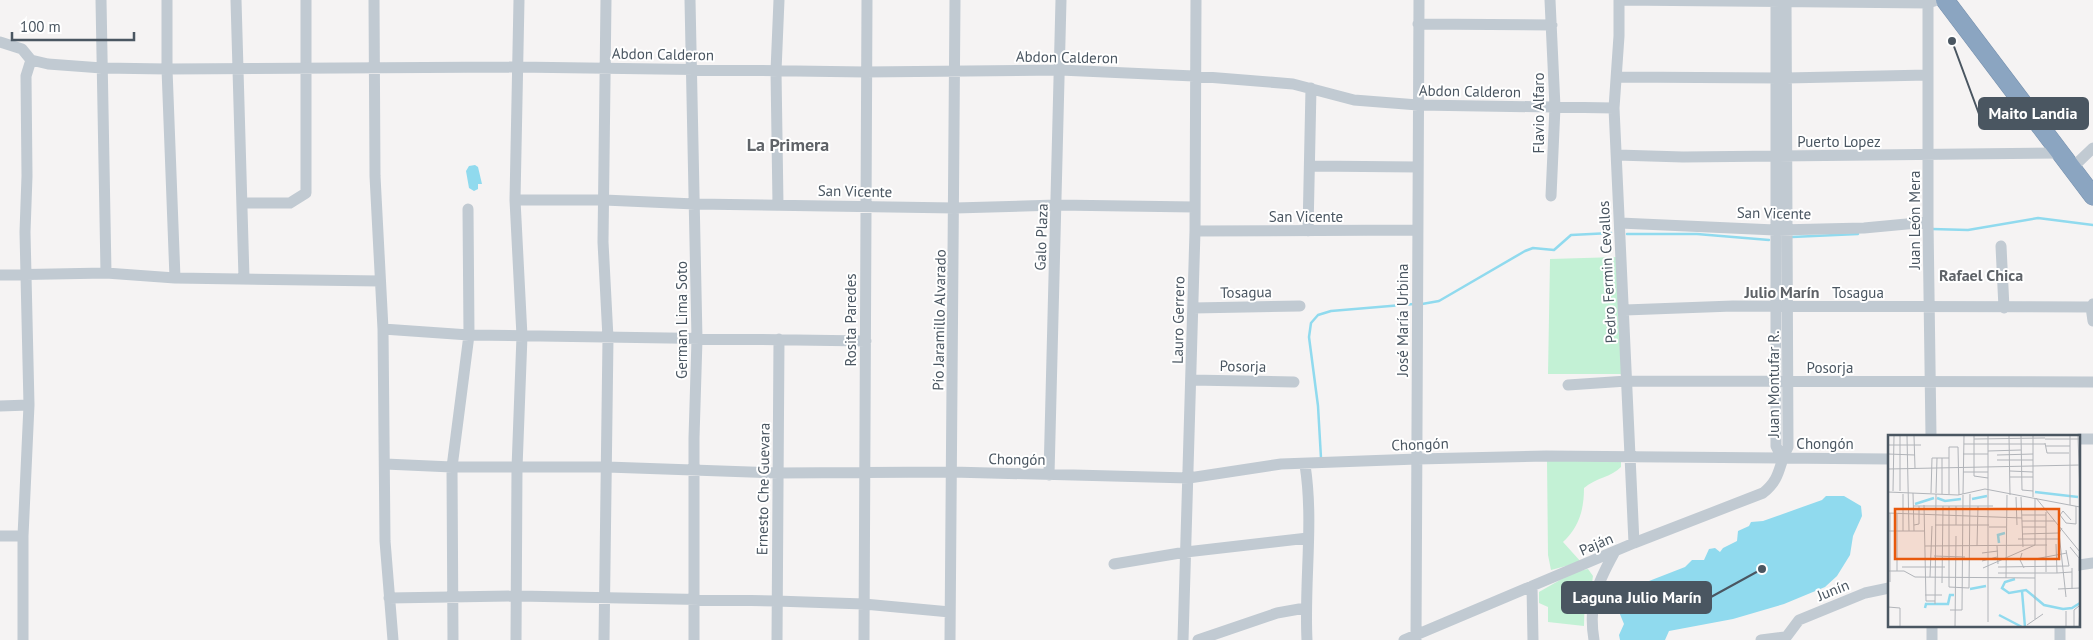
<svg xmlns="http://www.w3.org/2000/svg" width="2093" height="640" viewBox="0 0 2093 640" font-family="'PT Sans',sans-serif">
	<rect width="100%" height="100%" fill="#f5f3f3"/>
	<path fill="#c3f1d5" d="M1618,257L1624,374H1548L1550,259Z
		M1547,461H1621V467C1612,477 1595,478 1584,488C1584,510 1579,527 1563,542L1581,562L1551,570L1548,555Z
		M1588,569L1593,576L1592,583L1585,588L1584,626L1548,622V607L1539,603V592L1574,572Z"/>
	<path fill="#90daee" d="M475,165L478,167L482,184H478V189L474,191L469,188L466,171L469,166Z
		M1826,496H1844L1861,506L1862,516L1853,536L1850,555L1837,576L1825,587L1784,604L1733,619L1669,631L1665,640H1620L1619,635L1624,624L1617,607L1624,596C1641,596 1643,596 1649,581L1685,567L1692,560H1704L1709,549L1715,548L1720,552L1723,548L1737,541L1738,531L1749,526L1751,522L1763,521L1822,500Z"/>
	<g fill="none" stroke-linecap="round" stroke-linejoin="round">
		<path stroke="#90daee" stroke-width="2.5" d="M1932,229L1968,230L2038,218L2093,225
			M1627,234H1697L1769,240
			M1792,237L1858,234
			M1422,304L1439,301L1525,251L1533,248L1554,250L1571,235L1611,233
			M1321,458L1318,406L1309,337L1311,323L1318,315L1331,311L1414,304"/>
		<g stroke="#7690ad" stroke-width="19">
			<path id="highway" d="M1945,0L2093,196"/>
		</g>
		<path stroke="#c1cad2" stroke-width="11" d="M101,0L106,273
			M167,0V69L175,278
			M236,0L244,278
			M374,0L375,176L383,329L385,541L393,640
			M690,0L697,339L694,438V640
			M1550,0L1555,107L1551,196
			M1619,0V36L1614,108L1634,543
			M1619,0L1928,3L1934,1
			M1776,0V446L1782,458
			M1928,3V222L1931,436
			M1418,24L1552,25
			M0,42L22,49L31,60L48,64L102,68L167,69L517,67L865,72L1060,70L1194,76L1293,84L1354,100L1418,105L1614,108
			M1617,77L1786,78L1928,75
			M1617,155L1683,157L2060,153
			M1310,166L1417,167
			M2072,168L2093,148
			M515,200H604L695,204L955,208L1057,205L1194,207
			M242,203H290L306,193V0
			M778,205L776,71L779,0
			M1620,223L1775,230L1864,228L1928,222
			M1195,231L1417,230
			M1308,231L1311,88
			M2001,246L2004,308
			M0,275L106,273L175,278L380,281
			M2093,304L2091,307L2093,321
			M1193,308L1300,306
			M1625,310L1733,306L2091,307
			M383,329L469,335L866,341
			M1191,380L1294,382
			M1568,385L1627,381L2093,382
			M0,406L29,405
			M2079,439H2093
			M385,464L452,467H607L778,473L952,472L1189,478L1281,464L1417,459L1546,456L1889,459
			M1305,465C1314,522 1304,582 1307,640
			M1049,475L1061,0
			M0,536H23
			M1114,564L1186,552L1308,538
			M2079,565L2093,563
			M1532,586L1533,640
			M389,598L518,596L776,601L864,604L950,612
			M2060,626V640
			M23,640V536L29,405L25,232L27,176L26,76L31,60
			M453,640L452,467L469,335L468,209
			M516,640L517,468L522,336L515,200L519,0
			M604,640L608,338L603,242L606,0
			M777,640L779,339
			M864,640L867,0
			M950,640L955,0
			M1183,640L1195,231L1196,0
			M1198,640L1277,613L1305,608
			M1404,640L1634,543L1763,493C1782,478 1778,465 1788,447L1786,0
			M1416,640L1419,0
			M1594,640C1588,604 1597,584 1614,553
			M1761,640L1785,637
			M1784,640L1799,620L1865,593L1889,588
			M1932,640V626"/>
		<use href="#highway" stroke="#8ba5c1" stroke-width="18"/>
	</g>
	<g text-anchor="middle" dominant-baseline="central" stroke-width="4" stroke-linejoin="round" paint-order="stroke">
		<g font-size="15" fill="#4a5661" stroke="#fff">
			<text transform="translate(663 54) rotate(1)">Abdon Calderon</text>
			<text transform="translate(1067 57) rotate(1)">Abdon Calderon</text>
			<text transform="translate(1470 91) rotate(1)">Abdon Calderon</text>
			<text transform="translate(1538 113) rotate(-90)">Flavio Alfaro</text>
			<text x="1839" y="141">Puerto Lopez</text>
			<text transform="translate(855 191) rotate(1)">San Vicente</text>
			<text transform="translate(1774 213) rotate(1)">San Vicente</text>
			<text x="1306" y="216">San Vicente</text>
			<text transform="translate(1914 220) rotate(-90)">Juan León Mera</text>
			<text transform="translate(1041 237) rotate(-88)">Galo Plaza</text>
			<text transform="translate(1607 272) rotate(-93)">Pedro Fermin Cevallos</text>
			<text transform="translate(1246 292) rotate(-1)">Tosagua</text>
			<text x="1858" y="292">Tosagua</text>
			<text transform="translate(681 320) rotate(-90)">German Lima Soto</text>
			<text transform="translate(850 320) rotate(-90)">Rosita Paredes</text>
			<text transform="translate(939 320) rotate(-89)">Pío Jaramillo Alvarado</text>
			<text transform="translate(1178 320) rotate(-89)">Lauro Gerrero</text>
			<text transform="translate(1402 320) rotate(-90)">José María Urbina</text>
			<text transform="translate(1243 366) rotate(1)">Posorja</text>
			<text x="1830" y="367">Posorja</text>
			<text transform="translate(1773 384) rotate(-90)">Juan Montufar R.</text>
			<text x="1825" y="443">Chongón</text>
			<text transform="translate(1420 444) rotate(-2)">Chongón</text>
			<text transform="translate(1017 459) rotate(1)">Chongón</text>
			<text transform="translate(763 489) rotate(-89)">Ernesto Che Guevara</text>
			<text transform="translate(1596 544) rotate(-23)">Paján</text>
			<text transform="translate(1833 590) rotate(-22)">Junín</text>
		</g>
		<g font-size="16" font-weight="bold" fill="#5f6368" stroke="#fff">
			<text x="1981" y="275">Rafael Chica</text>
			<text x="1782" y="292">Julio Marín</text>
		</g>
		<g font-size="18" font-weight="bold" fill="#5f6368" stroke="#fff">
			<text x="788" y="144">La Primera</text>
		</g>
	</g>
	<g transform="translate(1888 435)">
		<rect width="192" height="192" fill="#f5f3f3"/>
		<path fill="none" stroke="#90daee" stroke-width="2.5" d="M147,57L190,62M49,63L57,66L73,64M84,64L99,61M27,69L46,63M111,108L110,100L117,98M127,144L117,147L114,153L121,158L138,155L156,170L175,174L184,173L192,168M82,154L98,151M134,156L137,192M37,173L38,169H60L62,160H66M111,180L134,192"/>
		<path fill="none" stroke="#b1b4b9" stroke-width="1" d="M12,1V56M19,1L21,96M26,1L27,33M86,1V41L100,43M100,1V187M121,1L122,60M133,1L134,55L145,56M182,1V70M190,1L192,61M86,4L157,3M157,4H192M157,8L159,18H181M76,9H157M0,10H33M158,11H182M100,16L133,15M0,19L27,20M75,19H100M109,20L145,19M109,25H145M0,34L192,30M122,36L145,37M75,37H100M122,42H145M5,56L6,1M0,57L70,60L97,54L192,72M25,58L26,96M43,58L44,23H61M48,58L49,23M15,59V96M54,59V23M61,59V12H70L71,60M75,59L76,1M128,62L129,90M133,62L135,112M145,62V1M148,63L192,117M36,70L38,166H47M25,71H105M61,71V152L81,153L82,59M134,74H157M158,77V137M0,78L134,83M2,78V147M134,80H158M134,86H167M178,88L188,89V71M178,88L172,80L175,76L183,85M26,90L31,89V71M47,90H101M68,90V71M101,92H118M134,92H158M174,93L171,98L178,162M0,96H37M134,99L171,98M130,104H172M168,109L169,138L184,137M147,110V63M37,111L159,110M89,111L90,71M109,111L110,129M182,112L191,123V136M178,115L181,131M94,118L110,116M134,118L132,125L136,133M46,121L77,122M94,126L109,122M14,132H57M110,132L181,131M95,133L147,110M0,136H16L27,142L147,143M9,136V79M110,138H169M42,142L44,91M118,143L119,60M54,148L55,71M170,154L192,153M184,154V133M37,160H54M47,169L48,59M0,172L12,173V192M62,175H74L75,60M147,184V124L179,118M139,190L155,179M67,192L68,101M178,192V176M186,192V175L191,171M191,192L192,170"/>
		<path fill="#e8590c" fill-opacity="0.15" stroke="#e8590c" stroke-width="2.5" d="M7,74H171V124H7Z"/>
		<rect width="192" height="192" fill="none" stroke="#4a5661" stroke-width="2.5"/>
	</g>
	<path fill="none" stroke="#4a5661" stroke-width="2" d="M1952 41L1979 114M1762 569L1711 597"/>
	<g fill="#4a5661" stroke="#fff" stroke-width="2">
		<circle cx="1952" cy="41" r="5"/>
		<circle cx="1762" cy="569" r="5"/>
	</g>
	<g fill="#4a5661" stroke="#4a5661" stroke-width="2">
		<rect x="1979" y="98" width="109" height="31" rx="5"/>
		<rect x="1562" y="582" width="149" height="31" rx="5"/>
	</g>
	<g font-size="16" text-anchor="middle" font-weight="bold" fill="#fff">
		<text x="2033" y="119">Maito Landia</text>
		<text x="1637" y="603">Laguna Julio Marín</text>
	</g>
	<path d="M12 32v8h122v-8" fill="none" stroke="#4a5661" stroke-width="2.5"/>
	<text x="20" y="32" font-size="15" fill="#4a5661" stroke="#ffffff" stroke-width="4" paint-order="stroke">100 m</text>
</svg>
